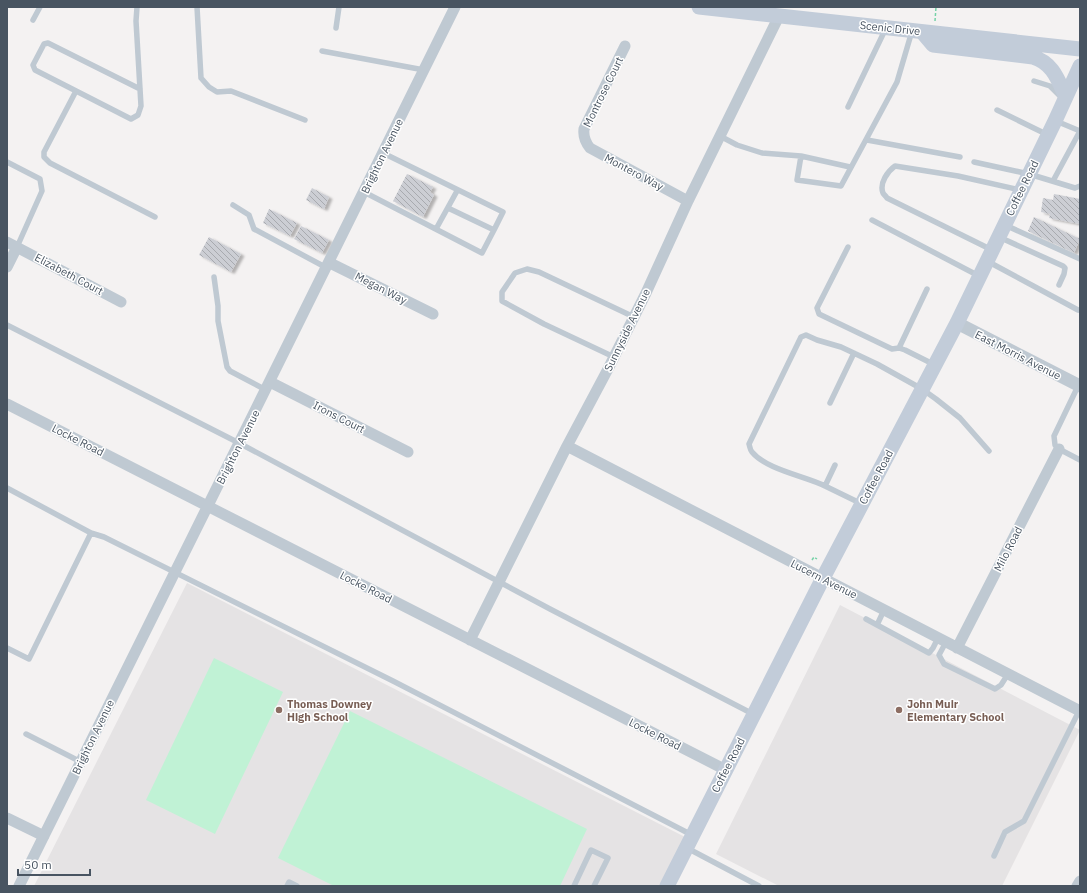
<svg xmlns="http://www.w3.org/2000/svg" width="1087" height="893" viewBox="0 0 1087 893" font-family="'IBM Plex Sans',sans-serif">
	<defs>
		<pattern id="building-back-hatch" width="6" height="6" patternUnits="userSpaceOnUse"><rect width="6" height="6" fill="#ccced4"/><path d="M-1 5l2 2M0 0l6 6M5-1l2 2" fill="none" stroke="#a8aaaf"/></pattern>
		<filter id="shadow"><feDropShadow dx="3.5" dy="2" stdDeviation="1" flood-color="#0004"/></filter>
	</defs>
	<rect width="100%" height="100%" fill="#f4f2f2"/>
	<path fill="#e5e3e4" d="M187,583L685,837L661,886H34Z
		M840,605L1080,730L1002,886H779L716,854Z"/>
	<path fill="#c0f2d5" d="M214,658L283,692L215,834L146,800Z
		M350,711L587,829L560,886H334L278,858Z"/>
	<path fill="url(#building-back-hatch)" filter="url(#shadow)" d="M407,174L433,187L430,192L434,195L423,217L393,201Z
		M312,188L329,197L324,209L306,200Z
		M1054,194L1080,199V224L1049,218L1050,214L1041,212L1043,198L1053,200Z
		M269,209L297,223L290,236L263,223Z
		M1034,217L1080,239L1074,253L1028,231Z
		M301,226L329,240L322,253L294,239Z
		M209,237L241,254L231,272L199,255Z"/>
	<g fill="none" stroke-linecap="round" stroke-linejoin="round">
		<path stroke="#76d2a8" stroke-width="1.5" stroke-dasharray="3 2" stroke-linecap="butt" d="M935,21L936,7
			M812,560L814,557L817,559"/>
		<path stroke="#bfc9d2" stroke-width="5.5" d="M137,7L136,21L141,106L138,115L131,119L35,70L33,65L44,44L48,43L140,89
			M197,7L201,78L209,87L217,92L231,91L305,120
			M33,20L40,7
			M336,28L339,7
			M322,51L424,70
			M1034,81L1050,86L1060,96
			M76,91L44,152V157L50,163L155,217
			M848,107L886,28
			M997,110L1048,135
			M1056,121L1080,131
			M720,136L737,145L762,153L801,156
			M867,140L960,157
			M383,153L503,212L494,230
			M7,162L40,179L42,191L17,247
			M974,162L1029,174L1075,188L1080,186
			M850,167L801,156L797,180L841,186L897,82L912,31
			M1053,181L1080,131
			M364,192L482,253L494,230L448,208
			M233,205L249,215L254,229L327,268
			M872,220L979,276
			M1005,225L1080,259
			M436,229L457,191
			M999,237L1063,266L1065,268L1064,274L1059,285
			M848,247L817,308L819,314L892,349L899,348L905,350L935,365
			M992,250L887,198C886,196 884,195 883,193C879,183 888,171 895,166L958,176L1020,190
			M987,261L1078,310
			M214,277L218,306V321L227,367L230,371L266,390
			M7,325L239,443L550,609L753,714
			M899,348L927,289
			M614,357L544,324L502,301V292L515,273L527,269L539,272L634,317
			M1079,384L1054,436L1055,445L1059,449L1080,460
			M830,403L854,353
			M835,465L825,486L862,504
			M825,486C805,476 767,470 752,452C750,450 750,447 749,444L801,337L806,335L817,340L841,347L877,364L922,389L936,399L960,418L989,451
			M7,488L91,533L29,659L7,648
			M91,533L104,537L393,681L692,835
			M866,619L929,653L933,648L938,638
			M877,625L884,610
			M946,642L939,655L944,664L995,689L1001,685L1008,674
			M26,734L81,762
			M687,848L759,886
			M994,856L1005,832L1024,821L1079,711
			M287,886L289,882L297,886
			M574,886L591,850L608,858L594,886"/>
		<path stroke="#bfc9d2" stroke-width="11" d="M625,46L584,129C583,137 585,142 590,148L688,201
			M7,242L121,302
			M330,263L433,314
			M7,267L17,247
			M270,382L408,452
			M7,404L726,770
			M567,446L1080,711
			M470,640L567,446L608,369L646,293L688,201L779,16
			M957,648L1059,449
			M7,818L44,836
			M19,886C164,593 311,300 455,7
			M1077,886L1080,881"/>
		<path stroke="#bfc9d2" stroke-width="13" d="M957,323L1080,386"/>
		<path stroke="#c2ccd9" stroke-width="15" d="M699,7L1080,49
			M922,32L933,45L1033,57C1053,63 1058,80 1066,97
			M667,886L823,578L957,323L1055,121L1080,66"/>
	</g>
	<g fill="#8d6e63" stroke="#fff" stroke-width="1.5">
		<circle cx="279" cy="710" r="4"/>
		<circle cx="899" cy="710" r="4"/>
	</g>
	<g text-anchor="middle" dominant-baseline="central" stroke-width="3" stroke-linejoin="round" paint-order="stroke">
		<g font-size="11" fill="#485461" stroke="#fff">
			<text transform="translate(890 28) rotate(6)">Scenic Drive</text>
			<text transform="translate(603 92) rotate(-64)">Montrose Court</text>
			<text transform="translate(382 156) rotate(-64)">Brighton Avenue</text>
			<text transform="translate(634 172) rotate(28)">Montero Way</text>
			<text transform="translate(1022 188) rotate(-64)">Coffee Road</text>
			<text transform="translate(69 274) rotate(28)">Elizabeth Court</text>
			<text transform="translate(381 288) rotate(27)">Megan Way</text>
			<text transform="translate(627 330) rotate(-64)">Sunnyside Avenue</text>
			<text transform="translate(1018 355) rotate(27)">East Morris Avenue</text>
			<text transform="translate(339 417) rotate(27)">Irons Court</text>
			<text transform="translate(78 440) rotate(27)">Locke Road</text>
			<text transform="translate(238 447) rotate(-63)">Brighton Avenue</text>
			<text transform="translate(876 477) rotate(-62)">Coffee Road</text>
			<text transform="translate(1008 549) rotate(-63)">Milo Road</text>
			<text transform="translate(824 579) rotate(27)">Lucern Avenue</text>
			<text transform="translate(366 587) rotate(27)">Locke Road</text>
			<text transform="translate(655 734) rotate(27)">Locke Road</text>
			<text transform="translate(93 737) rotate(-64)">Brighton Avenue</text>
			<text transform="translate(728 765) rotate(-63)">Coffee Road</text>
		</g>
		<g font-size="11" font-weight="bold" fill="#785e54" stroke="#fff" text-anchor="start">
			<text x="287" y="704">Thomas Downey<tspan x="287" dy="13">High School</tspan></text>
			<text x="907" y="704">John Muir<tspan x="907" dy="13">Elementary School</tspan></text>
		</g>
	</g>
	<rect width="1087" height="893" fill="none" stroke="#485461" stroke-width="16"/>
	<path d="M18 869v6h72v-6" fill="none" stroke="#485461" stroke-width="2"/>
	<text x="24" y="869" font-size="12" fill="#485461" stroke="#ffffff" stroke-width="3" paint-order="stroke">50 m</text>
</svg>
